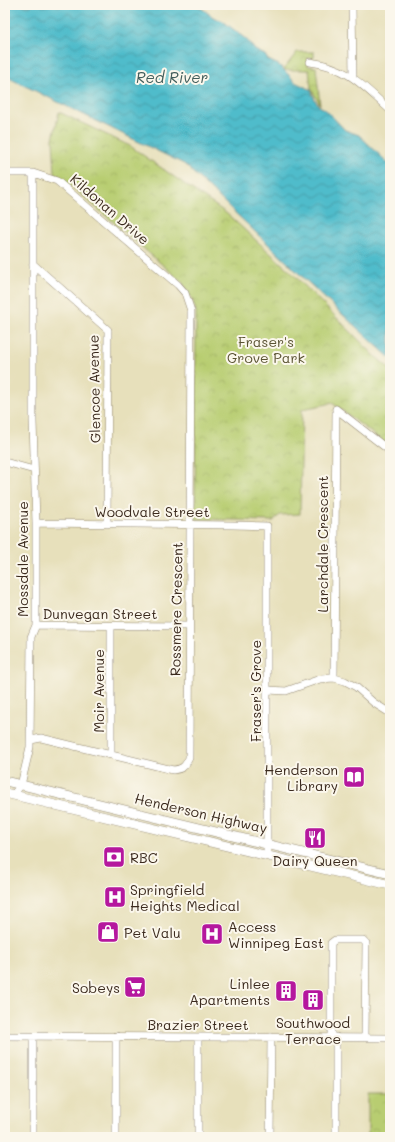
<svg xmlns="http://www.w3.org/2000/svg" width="395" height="1142" viewBox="0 0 395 1142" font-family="Mali,sans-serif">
	<defs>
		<pattern id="park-crowns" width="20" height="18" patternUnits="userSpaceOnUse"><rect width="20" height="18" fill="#b8cd71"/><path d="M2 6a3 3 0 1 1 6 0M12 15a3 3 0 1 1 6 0" fill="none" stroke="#9fb061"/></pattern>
		<pattern id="water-waves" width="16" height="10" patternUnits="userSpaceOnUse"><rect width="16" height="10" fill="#50bccb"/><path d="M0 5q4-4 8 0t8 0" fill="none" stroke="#4499a4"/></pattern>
	</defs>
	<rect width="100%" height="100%" fill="#fbf7ec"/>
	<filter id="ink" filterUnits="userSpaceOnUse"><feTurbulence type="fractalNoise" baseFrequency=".025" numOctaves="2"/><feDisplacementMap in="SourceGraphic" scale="8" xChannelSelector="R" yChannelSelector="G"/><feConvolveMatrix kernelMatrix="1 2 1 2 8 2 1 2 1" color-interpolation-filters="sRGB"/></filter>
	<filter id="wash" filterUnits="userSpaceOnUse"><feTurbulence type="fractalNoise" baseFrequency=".012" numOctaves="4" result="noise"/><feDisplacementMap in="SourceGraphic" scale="16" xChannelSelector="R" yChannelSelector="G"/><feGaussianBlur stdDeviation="0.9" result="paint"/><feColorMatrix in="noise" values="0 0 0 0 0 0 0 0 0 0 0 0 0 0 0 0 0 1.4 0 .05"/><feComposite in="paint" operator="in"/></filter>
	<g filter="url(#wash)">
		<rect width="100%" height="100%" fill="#e7e0bb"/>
		<path fill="url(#park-crowns)" stroke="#7a7c48" d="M297,52H314V58H308V66L316,67L320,105L311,88L309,70H285L284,69Z
			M59,112L130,146L226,213L292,273L375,356L390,369V447L331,402L328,404L302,409L300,514L280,515L273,521L195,519L196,311L192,299L181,281L81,194L60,177L55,174L53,139Z
			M368,1094H390V1137H368Z"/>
		<path fill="url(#water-waves)" stroke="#467374" d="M5,5H196L204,10L213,17L223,21L247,40L255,50L265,55L268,60L279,65L289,75L295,82L311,90L315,100L319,106L325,109L345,130L359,135L390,165V358L332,305L184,164L9,78L5,77Z"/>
	</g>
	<g filter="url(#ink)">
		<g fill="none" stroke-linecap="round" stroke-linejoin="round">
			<g stroke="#91856c" stroke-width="8">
				<path id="minor" d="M352,5L353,77
					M310,62C348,67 362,85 390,110
					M5,173H33L57,181L178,285L185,293L191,311L189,758C185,767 182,769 173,770L41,738L31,740
					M33,264L108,330L107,524
					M336,409L390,451
					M5,462L34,470
					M36,523L233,525L267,526V855
					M36,625L189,626
					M334,678L336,409
					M268,690L286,691L320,679L334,678L345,681L356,687L374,703L390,713
					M111,755V626
					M13,795L21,785L30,747L31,637L36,625V523L33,421V173
					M5,1036L390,1038
					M331,1037V943L335,940H363L366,943L365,1037
					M336,1037V1137
					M33,1137V1037
					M116,1137V1036
					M198,1137V1037
					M270,1137L271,1037"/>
			</g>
			<g stroke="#91856c" stroke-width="10">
				<path id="major" d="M5,781L390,874
					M5,793L390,885"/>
			</g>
			<use href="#minor" stroke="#fff" stroke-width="7"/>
			<use href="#major" stroke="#fff" stroke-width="9"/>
		</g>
	</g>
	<defs>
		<g id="library-square" transform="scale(1.15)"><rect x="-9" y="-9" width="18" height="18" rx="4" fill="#b5179e" stroke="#fbf7ec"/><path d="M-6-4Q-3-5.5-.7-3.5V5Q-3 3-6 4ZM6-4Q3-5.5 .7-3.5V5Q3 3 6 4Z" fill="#fff"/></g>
		<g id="restaurant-square" transform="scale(1.15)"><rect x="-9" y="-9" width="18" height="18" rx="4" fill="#b5179e" stroke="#fbf7ec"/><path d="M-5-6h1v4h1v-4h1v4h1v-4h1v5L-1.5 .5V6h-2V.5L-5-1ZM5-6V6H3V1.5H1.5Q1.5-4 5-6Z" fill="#fff"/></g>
		<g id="bank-square" transform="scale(1.15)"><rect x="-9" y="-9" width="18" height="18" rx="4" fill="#b5179e" stroke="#fbf7ec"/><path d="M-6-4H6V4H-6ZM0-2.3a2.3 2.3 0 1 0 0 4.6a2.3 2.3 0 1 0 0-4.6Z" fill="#fff"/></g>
		<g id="hospital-square" transform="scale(1.15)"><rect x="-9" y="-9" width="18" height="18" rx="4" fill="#b5179e" stroke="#fbf7ec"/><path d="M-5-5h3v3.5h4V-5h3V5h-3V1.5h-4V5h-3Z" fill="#fff"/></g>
		<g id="shop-square" transform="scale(1.15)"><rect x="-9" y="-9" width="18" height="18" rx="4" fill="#b5179e" stroke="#fbf7ec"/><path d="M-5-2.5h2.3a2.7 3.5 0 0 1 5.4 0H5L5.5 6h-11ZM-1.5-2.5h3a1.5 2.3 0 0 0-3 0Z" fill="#fff"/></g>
		<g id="supermarket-square" transform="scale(1.15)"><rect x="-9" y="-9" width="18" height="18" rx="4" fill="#b5179e" stroke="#fbf7ec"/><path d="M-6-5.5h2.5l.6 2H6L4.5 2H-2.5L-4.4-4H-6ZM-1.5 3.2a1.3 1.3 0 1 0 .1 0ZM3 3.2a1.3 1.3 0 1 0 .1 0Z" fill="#fff"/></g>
		<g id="building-square" transform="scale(1.15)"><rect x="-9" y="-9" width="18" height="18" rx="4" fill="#b5179e" stroke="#fbf7ec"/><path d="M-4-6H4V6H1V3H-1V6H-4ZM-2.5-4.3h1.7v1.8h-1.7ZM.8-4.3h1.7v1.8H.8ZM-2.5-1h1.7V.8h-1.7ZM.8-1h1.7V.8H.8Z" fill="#fff"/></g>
	</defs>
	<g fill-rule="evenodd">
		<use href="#library-square" x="354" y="777"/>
		<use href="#restaurant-square" x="315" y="838"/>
		<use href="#bank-square" x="114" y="857"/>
		<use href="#hospital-square" x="115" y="897"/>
		<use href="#shop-square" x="108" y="932"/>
		<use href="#hospital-square" x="212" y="934"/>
		<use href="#supermarket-square" x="135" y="987"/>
		<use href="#building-square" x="286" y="991"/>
		<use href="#building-square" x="313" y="1000"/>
	</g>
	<g text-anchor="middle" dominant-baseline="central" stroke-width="4" stroke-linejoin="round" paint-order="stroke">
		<g font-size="14" fill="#3b2a1e" stroke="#fbf7ec">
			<text transform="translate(110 209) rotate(41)">Kildonan Drive</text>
			<text transform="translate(94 389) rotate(-91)">Glencoe Avenue</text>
			<text x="152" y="511">Woodvale Street</text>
			<text transform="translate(322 544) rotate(-90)">Larchdale Crescent</text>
			<text transform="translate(22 559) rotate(-90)">Mossdale Avenue</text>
			<text transform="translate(176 609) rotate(-89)">Rossmere Crescent</text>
			<text x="100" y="613">Dunvegan Street</text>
			<text transform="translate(98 691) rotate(-90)">Moir Avenue</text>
			<text transform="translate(255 691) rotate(-90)">Fraser's Grove</text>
			<text transform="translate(201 813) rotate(13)">Henderson Highway</text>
			<text x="198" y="1024">Brazier Street</text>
		</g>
		<g font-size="14" fill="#5a5333" stroke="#fbf7ec">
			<text x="266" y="341">Fraser's<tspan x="266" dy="16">Grove Park</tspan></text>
		</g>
		<g font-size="14" fill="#3b2a1e" stroke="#fbf7ec" text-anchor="start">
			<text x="338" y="769" text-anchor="end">Henderson<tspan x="338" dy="16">Library</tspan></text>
			<text x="130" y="857">RBC</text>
			<text x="315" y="860" text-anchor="middle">Dairy Queen</text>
			<text x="130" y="889">Springfield<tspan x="130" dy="16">Heights Medical</tspan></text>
			<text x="228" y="926">Access<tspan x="228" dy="16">Winnipeg East</tspan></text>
			<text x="124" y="932">Pet Valu</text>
			<text x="270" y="983" text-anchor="end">Linlee<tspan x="270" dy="16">Apartments</tspan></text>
			<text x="120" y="987" text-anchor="end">Sobeys</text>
			<text x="313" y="1022" text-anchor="middle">Southwood<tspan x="313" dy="16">Terrace</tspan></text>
		</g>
		<g font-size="15" font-style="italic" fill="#425d5b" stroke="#fbf7ec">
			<text x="172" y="77">Red River</text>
		</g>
	</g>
	<rect width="395" height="1142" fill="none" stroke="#fbf7ec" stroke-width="20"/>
</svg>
